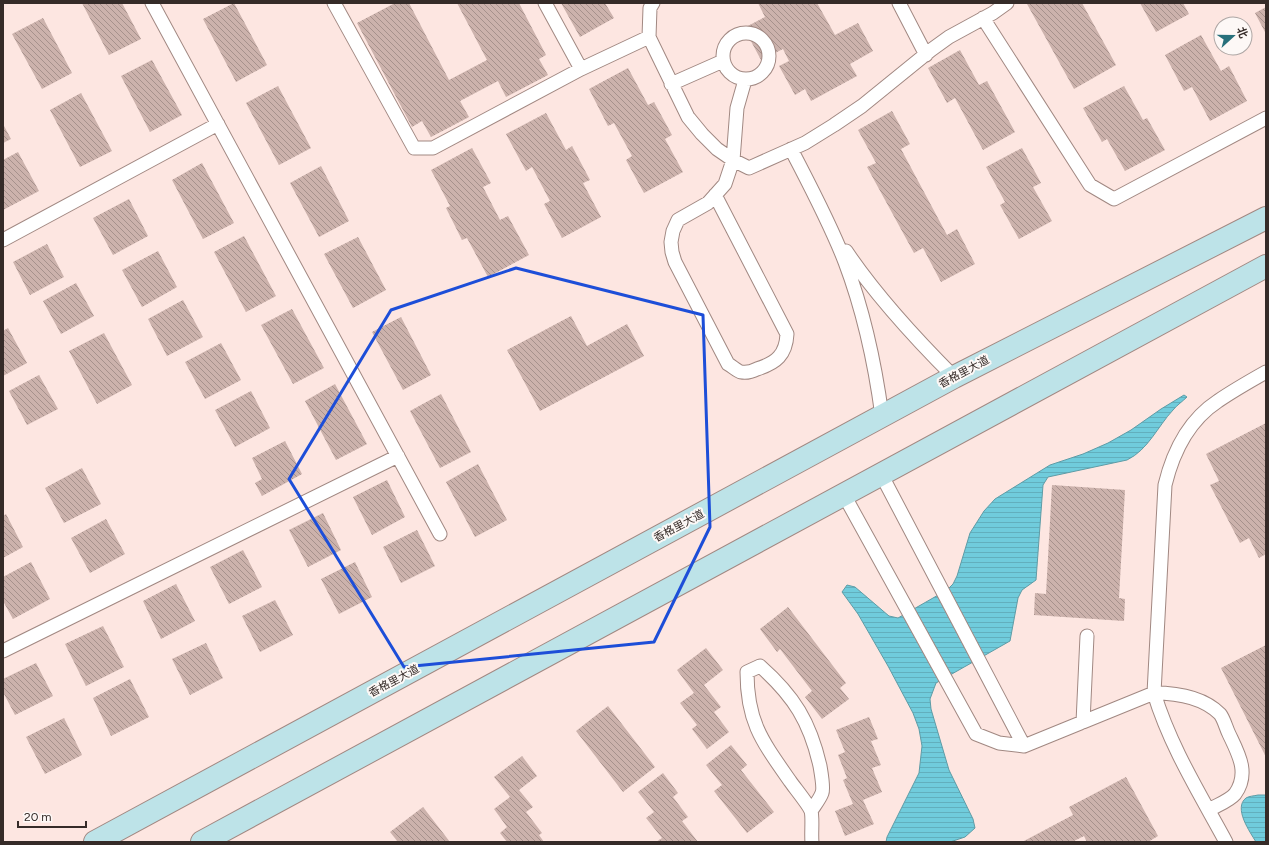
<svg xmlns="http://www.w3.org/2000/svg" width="1269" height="845" viewBox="0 0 1269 845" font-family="Figtree,'Noto Sans SC',sans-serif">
	<defs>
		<pattern id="water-rules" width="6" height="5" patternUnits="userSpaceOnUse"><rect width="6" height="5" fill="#70ccdc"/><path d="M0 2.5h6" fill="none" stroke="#62afbd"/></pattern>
		<pattern id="building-back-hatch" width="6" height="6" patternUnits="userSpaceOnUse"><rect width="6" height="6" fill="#ccb2ac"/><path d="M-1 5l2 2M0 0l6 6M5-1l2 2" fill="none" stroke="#a6918c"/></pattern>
	</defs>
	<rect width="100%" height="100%" fill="#fde6e1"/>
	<path fill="url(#water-rules)" stroke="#5e9ca6" d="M1184,395L1187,397C1183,401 1177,405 1173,410C1158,426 1148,450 1127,460L1048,477L1043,485L1036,580L1022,590L1018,598L1010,641L936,683L930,699L931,709L949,770L973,819L975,828L965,837L950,842H886L887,837L919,773L922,746L919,729L913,713L888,666L858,614L842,592L847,585L855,587L889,616L898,618L947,590L953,584L957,576L970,533L984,511L995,499L1050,465L1083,454L1108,443L1131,430L1161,409Z
		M1258,795H1266V842H1256C1250,832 1233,808 1246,798C1249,796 1254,796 1258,795Z"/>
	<path fill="url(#building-back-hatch)" d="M82,3H122L141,39L109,55Z
		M234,3L267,65L236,82L203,19Z
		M395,3H409L449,80L487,60L457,3H519L546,55L539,59L548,75L506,97L498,81L460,101L469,117L431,137L422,121L412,127L357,23Z
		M561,3H605L614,18L580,37Z
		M758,3H817L835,35L858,23L873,51L850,64L857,76L811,101L805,89L795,95L779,66L789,61L783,49L761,60L744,28L765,17Z
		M1029,3H1082L1116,65L1074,89L1027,4Z
		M1140,3H1183L1189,14L1156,32Z
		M1266,7V34L1255,13Z
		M43,18L72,73L42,89L12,34Z
		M1201,35L1221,71L1229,66L1247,101L1210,121L1192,87L1184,91L1165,55Z
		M960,50L979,85L987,81L1015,132L983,150L955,98L947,103L928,68Z
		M152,60L182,115L150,132L121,76Z
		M628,68L648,105L654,102L672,135L665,139L683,172L644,193L626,160L632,156L614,123L608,126L589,89Z
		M278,86L311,148L279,165L246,103Z
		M1124,86L1143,120L1147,118L1165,150L1125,171L1107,139L1102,142L1083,108Z
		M81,93L112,151L80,167L50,110Z
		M892,111L910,144L901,149L947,235L957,229L975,264L941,282L923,248L914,253L867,167L876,163L858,130Z
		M546,113L566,150L572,146L590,180L583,183L601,217L562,238L544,204L550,201L532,167L526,171L506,134Z
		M3,124L11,139L3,143Z
		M472,148L491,183L483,187L500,220L508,216L529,255L488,277L467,238L462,240L446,208L450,206L431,170Z
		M1022,148L1041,183L1033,187L1052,221L1019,239L1000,205L1005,202L986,167Z
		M18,152L39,191L3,210V160Z
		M202,163L234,223L203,239L172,180Z
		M321,166L349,221L319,237L290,183Z
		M129,199L148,236L113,255L93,218Z
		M244,236L276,296L246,312L214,252Z
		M358,237L386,290L353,308L324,254Z
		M47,244L64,277L30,295L13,262Z
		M158,251L177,287L142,307L122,270Z
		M76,283L94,316L61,334L43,301Z
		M183,300L203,337L167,356L148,319Z
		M292,309L324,368L293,384L261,325Z
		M571,316L587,346L627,324L644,356L540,411L507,350Z
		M401,317L431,375L403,390L372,332Z
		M8,328L27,363L3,376V331Z
		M104,333L132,385L97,404L69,351Z
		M221,343L241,380L205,399L185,362Z
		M39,375L58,409L27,425L9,391Z
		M335,384L367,444L336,460L305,401Z
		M251,391L270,428L235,447L215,410Z
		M441,394L471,452L440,468L410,411Z
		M1266,423V554L1259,558L1249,538L1240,543L1210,485L1219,481L1206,454Z
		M285,441L302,474L262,496L255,483L262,479L252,458Z
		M478,464L507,520L475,537L446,482Z
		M82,468L101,504L64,523L45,488Z
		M387,480L405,517L372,535L353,497Z
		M1052,485L1125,490L1119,598L1125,599L1124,621L1034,615L1035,593L1046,594Z
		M323,513L341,550L308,567L289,530Z
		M6,514L23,547L3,558V516Z
		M106,519L125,554L90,573L71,538Z
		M417,530L435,566L401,583L383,547Z
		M243,550L262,587L229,604L210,567Z
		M31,562L50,599L13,619L3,601V577Z
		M355,562L372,597L339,614L321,579Z
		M176,584L195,621L161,639L143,601Z
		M275,600L293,635L260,652L242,616Z
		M788,607L846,683L840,688L849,699L822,719L805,697L812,691L780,649L777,652L760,629Z
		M103,626L124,667L86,686L65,644Z
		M206,643L223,678L190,695L172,659Z
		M1266,645V757L1221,668Z
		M706,648L723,670L704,685L721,707L714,712L729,732L707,749L692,729L697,725L680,703L694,693L677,670Z
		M36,663L53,696L15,715L3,692V679Z
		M130,679L149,717L111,736L93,698Z
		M608,706L655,767L623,792L576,731Z
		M869,717L878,739L871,741L881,765L872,768L882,792L863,800L874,824L845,836L835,811L853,804L843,780L847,778L838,755L845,752L836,730Z
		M64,718L82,755L45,774L26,737Z
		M731,745L747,765L741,770L774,812L747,833L714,791L722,785L706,765Z
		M522,756L537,776L519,790L533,807L526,812L542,833L539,835L544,842H507L500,833L507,827L494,809L510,797L494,777Z
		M663,773L678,793L673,797L688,817L682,821L698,842H656L662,838L646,818L654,812L638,792Z
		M1126,777L1158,836L1148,842H1087L1084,836L1072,842H1022L1073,815L1069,807Z
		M423,807L450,842H398L390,832Z"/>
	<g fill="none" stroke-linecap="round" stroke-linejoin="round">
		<g stroke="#a18882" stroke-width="15">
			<path id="lane" d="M152,3L440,534
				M334,3L414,148H433L581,69L649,37
				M545,3L581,69
				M653,3L650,8L649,37L688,117L702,134L717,149L733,160L749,168L805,143L834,125L862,106L931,50L949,37L993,13L1007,3
				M899,3L926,55
				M983,18L1090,185L1114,199L1266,118
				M723 56a23 23 0 1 1 46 0a23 23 0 1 1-46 0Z
				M671,84L723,61
				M791,149C810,186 830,223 845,262C864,312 875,364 882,416
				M715,195L787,334C786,355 776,363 757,369C753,371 746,373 741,372C737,371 732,366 728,364L675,262L672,252L671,242L673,231L678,220L708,203L725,184L733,160L737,108L745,80
				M3,240L218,124
				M846,251C877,297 915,338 954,377
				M881,474L1024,746
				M844,495L976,734L999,743L1024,746L1154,693C1177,693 1203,697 1220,714C1224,719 1226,728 1229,734C1238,753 1250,773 1235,794C1229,801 1217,805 1209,810
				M3,651L398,456
				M1083,722L1087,636
				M811,811C814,806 820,799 822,793C824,788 821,772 820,766C810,722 794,696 760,666L747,672C747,722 762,741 790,781C794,787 809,805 811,811C813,817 811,835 812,842
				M1226,842C1200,794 1170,746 1154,693L1165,485C1173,452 1189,420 1218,401C1234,390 1250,381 1266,372"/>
		</g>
		<g stroke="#a18882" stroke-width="24">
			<path id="secondary" d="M95,842L954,377L1266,218
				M202,842L1266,266"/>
		</g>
		<use href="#lane" stroke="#fff" stroke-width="13"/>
		<use href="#secondary" stroke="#bde3e8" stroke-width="22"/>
	</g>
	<path fill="none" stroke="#1d4ed8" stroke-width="3" stroke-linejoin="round" d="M516,268L703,315L710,527L654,642L404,667L289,479L391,310Z"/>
	<g text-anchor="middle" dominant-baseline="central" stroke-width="4" stroke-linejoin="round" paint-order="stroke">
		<g font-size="11" fill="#352b28" stroke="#fdf8f6">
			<text transform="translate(964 372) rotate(-28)">香格里大道</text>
			<text transform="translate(679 526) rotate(-28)">香格里大道</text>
			<text transform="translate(394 681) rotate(-28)">香格里大道</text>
		</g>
	</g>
	<rect width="1269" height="845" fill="none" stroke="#352b28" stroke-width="8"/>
	<g transform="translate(1233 36) rotate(69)"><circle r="19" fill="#fdf8f6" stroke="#ada6a4"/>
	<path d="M0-3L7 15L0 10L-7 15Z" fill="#28707b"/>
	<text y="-6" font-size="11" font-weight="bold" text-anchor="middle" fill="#352b28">北</text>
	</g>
	<path d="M18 821v6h68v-6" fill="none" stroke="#352b28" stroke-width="2"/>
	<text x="24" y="821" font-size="12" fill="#352b28" stroke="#fdf8f6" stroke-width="3" paint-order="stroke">20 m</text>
</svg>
